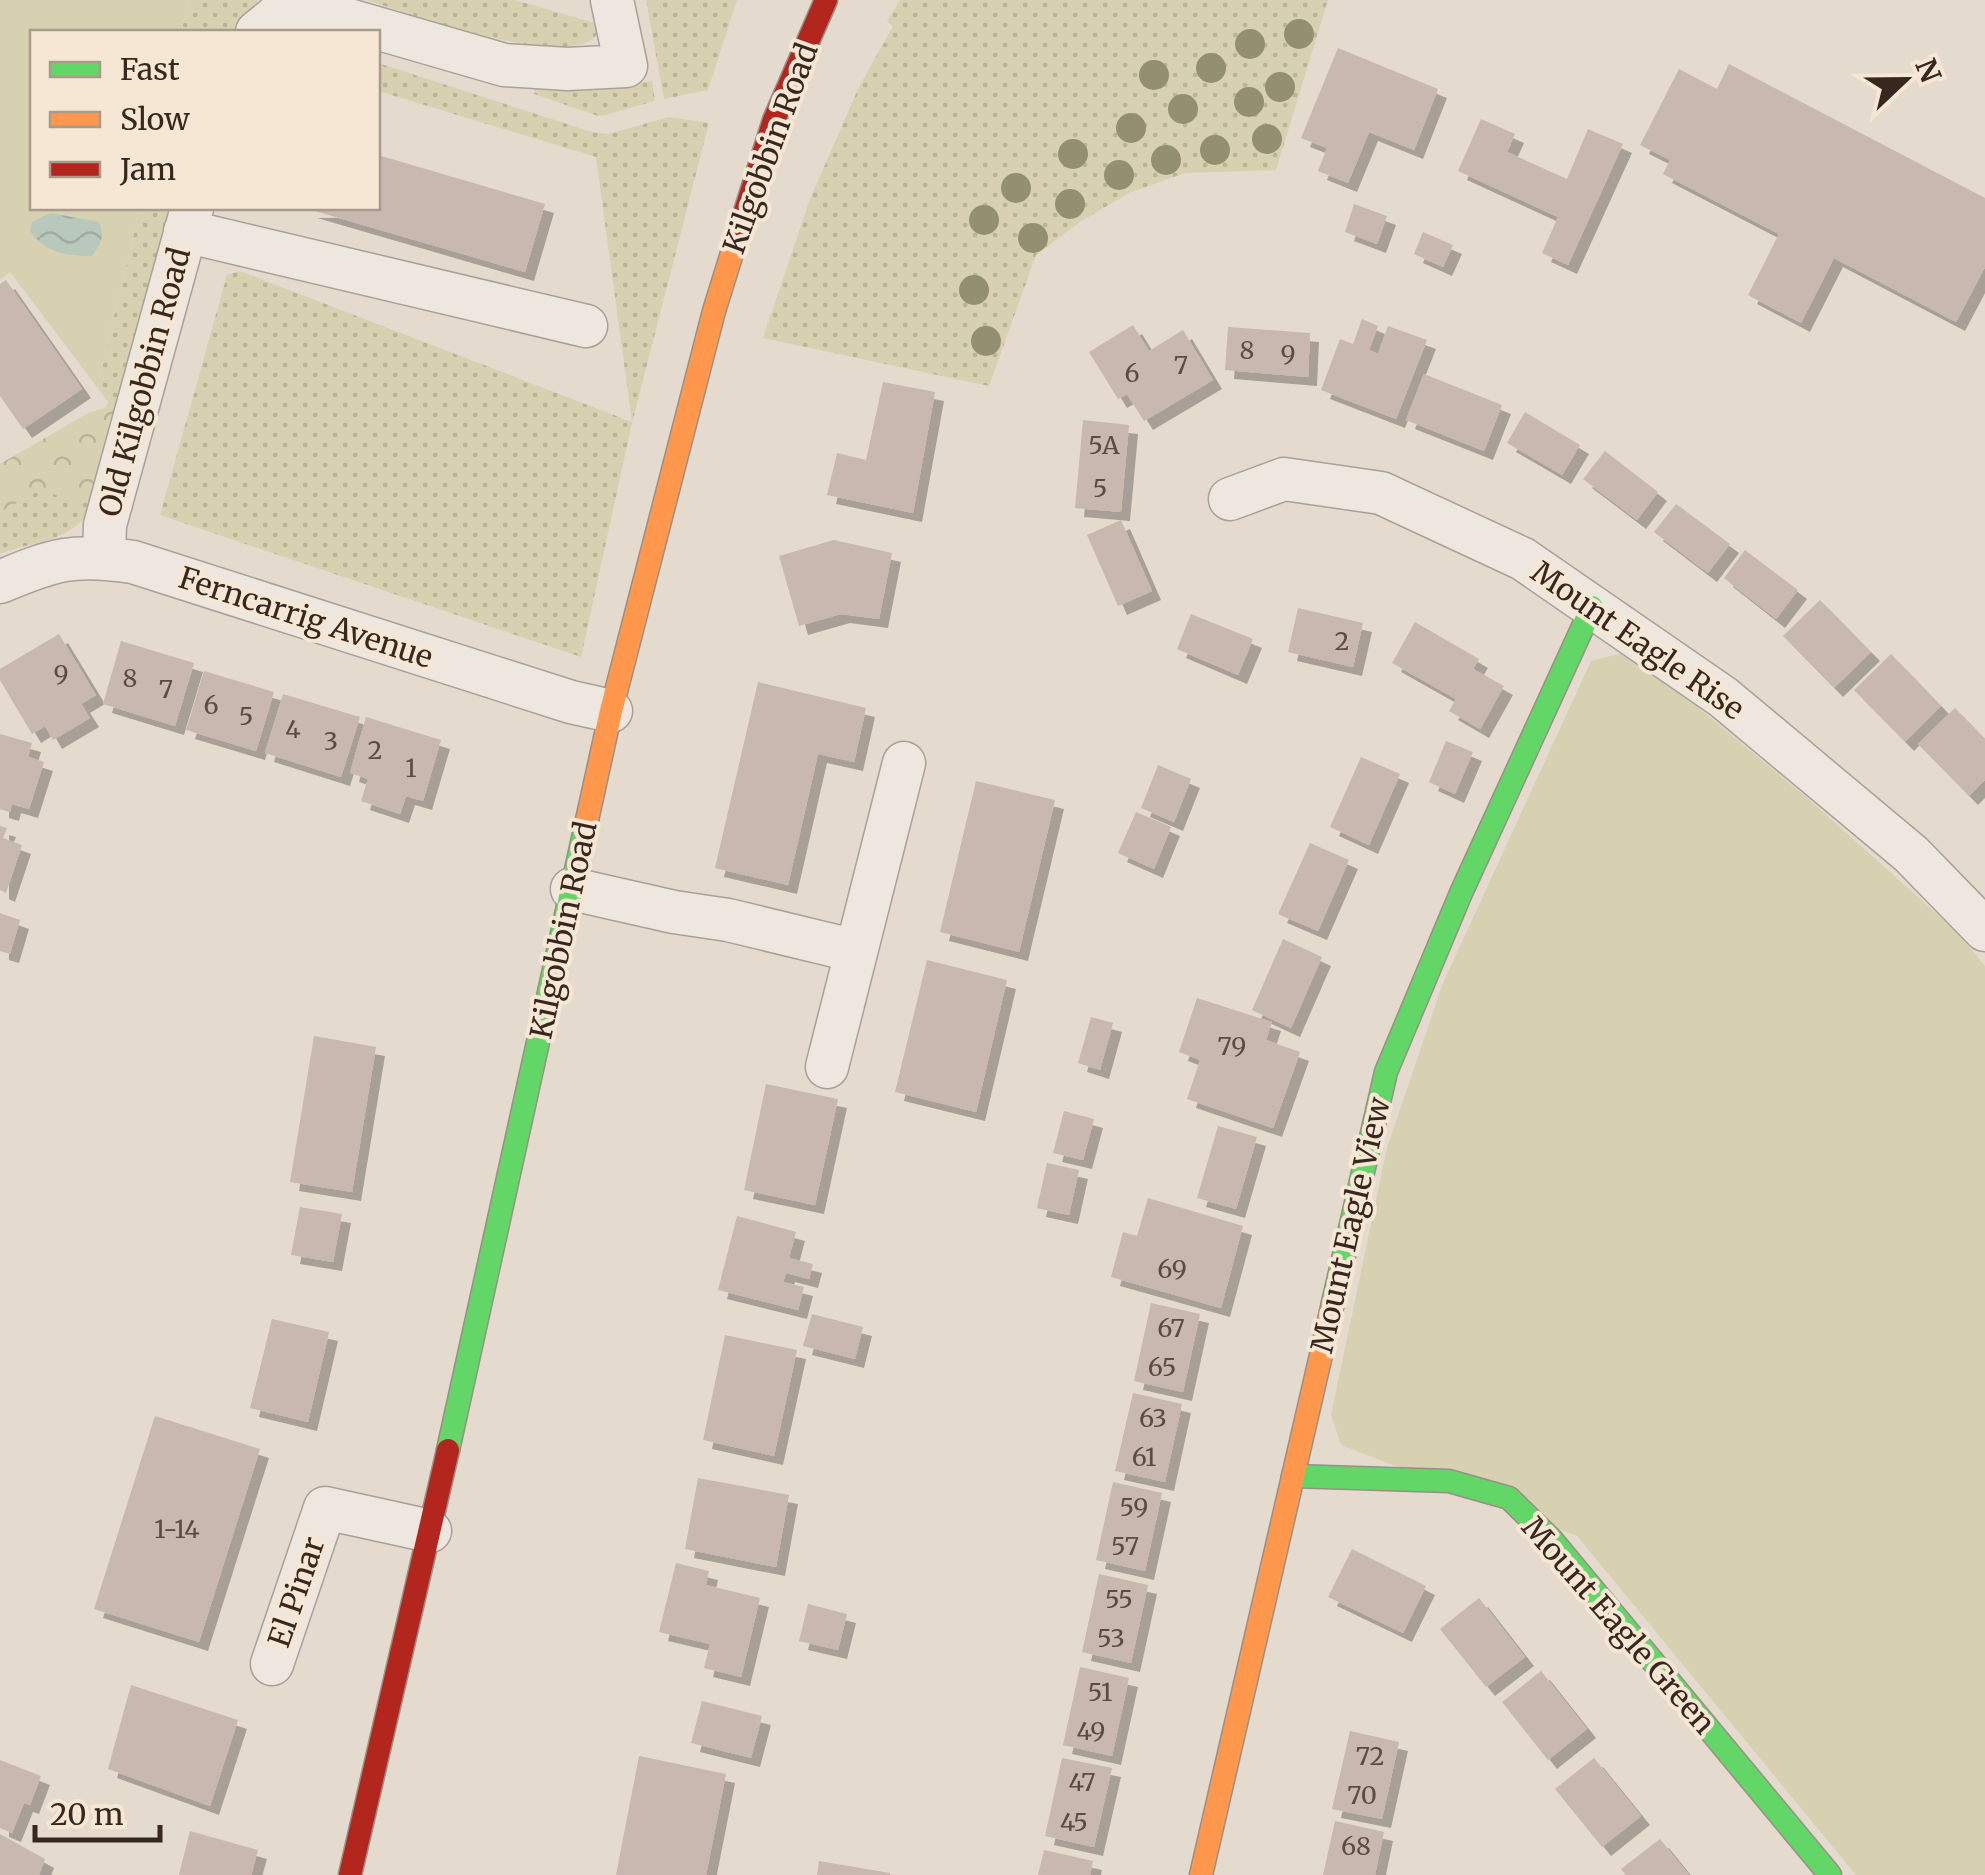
<svg xmlns="http://www.w3.org/2000/svg" width="1985" height="1875" viewBox="0 0 1985 1875" font-family="Merriweather,serif">
	<defs>
		<pattern id="grass-dots" width="8" height="8" patternUnits="userSpaceOnUse" patternTransform="scale(2.5)"><rect width="8" height="8" fill="#d7d1b1"/><path d="M2 2h.1M6 6h.1" fill="none" stroke="#b9b398" stroke-width="1.8" stroke-linecap="round"/></pattern>
		<pattern id="forest-crowns" width="20" height="18" patternUnits="userSpaceOnUse" patternTransform="scale(2.5)"><rect width="20" height="18" fill="#d7d1b1"/><path d="M2 6a3 3 0 1 1 6 0M12 15a3 3 0 1 1 6 0" fill="none" stroke="#b9b398"/></pattern>
		<pattern id="water-waves" width="16" height="10" patternUnits="userSpaceOnUse" patternTransform="scale(2.5)"><rect width="16" height="10" fill="#b9c8bc"/><path d="M0 5q4-4 8 0t8 0" fill="none" stroke="#a0aca1"/></pattern>
		<filter id="shadow"><feDropShadow dx="9" dy="9" stdDeviation="0" flood-color="#0004"/></filter>
	</defs>
	<rect width="100%" height="100%" fill="#e5dace"/>
	<path fill="url(#grass-dots)" d="M189,0H257L259,4L240,22L236,32H181Z
		M366,0H515L598,24V33C572,74 406,12 366,0Z
		M646,0H737L708,90L664,99Z
		M900,0H1328L1276,170L1185,173L1129,193L1080,222L1036,255L989,386L763,338L810,199L859,87L893,26L887,21Z
		M378,63L592,132L608,134L669,117L709,123L632,423L581,657L160,515L227,275L240,271L632,422L596,157L378,91Z
		M652,81L655,101L605,115L598,116L534,94L535,87L581,88Z
		M140,208H182L93,509C67,543 37,540 0,554V464L19,453L91,485L108,402L97,387Z"/>
	<path fill="url(#forest-crowns)" d="M122,403L101,488L72,502L42,489L0,512V464L90,412Z"/>
	<path fill="#d7d1b1" d="M0,0H189L181,32H32V208H140L97,387L10,272L0,280Z
		M1630,651L1805,796L1956,931L1985,966V1875H1856L1577,1536L1341,1445L1331,1415L1387,1148L1443,983L1591,661Z"/>
	<path fill="url(#water-waves)" d="M50,213L99,222C105,237 101,243 92,256C67,256 45,253 30,231L32,222Z"/>
	<path fill="#c8b8af" filter="url(#shadow)" d="M1338,48L1438,89L1414,150L1369,132L1348,183L1318,171L1327,148L1301,138Z
		M1729,64L1985,198V267L1956,322L1834,258L1801,323L1748,295L1779,234L1663,174L1670,160L1640,145L1679,69L1717,89Z
		M1481,119L1515,134L1507,152L1567,179L1588,129L1623,144L1568,265L1542,253L1558,217L1458,171Z
		M378,155L545,204L525,272L308,209L378,208Z
		M1354,204L1387,216L1377,244L1345,232Z
		M1423,232L1453,245L1443,267L1414,254Z
		M6,280L82,389L23,429L0,396V284Z
		M1362,319L1378,326L1369,350L1378,354L1388,326L1427,340L1396,419L1321,390L1340,339L1353,344Z
		M1133,325L1149,351L1183,330L1213,380L1144,421L1127,394L1118,399L1089,352Z
		M1228,327L1310,333L1308,377L1225,370Z
		M1424,374L1502,405L1484,451L1406,420Z
		M883,382L935,392L913,513L827,495L837,453L866,460Z
		M1525,412L1580,445L1562,475L1507,443Z
		M1083,420L1129,425L1121,512L1075,508Z
		M1605,451L1658,492L1637,520L1583,479Z
		M1676,504L1730,544L1708,573L1654,532Z
		M1121,520L1152,591L1118,606L1087,535Z
		M834,540L892,553L879,619L841,614L799,626L779,556Z
		M1745,550L1798,590L1776,619L1724,578Z
		M1820,600L1871,652L1834,688L1783,636Z
		M1298,608L1363,623L1353,667L1288,652Z
		M1191,614L1253,639L1238,675L1177,649Z
		M1415,622L1479,659L1473,669L1504,686L1480,729L1449,711L1456,699L1392,663Z
		M59,634L96,695L81,704L90,718L53,740L45,726L32,734L0,680V669Z
		M121,641L194,663L175,726L103,704Z
		M1891,654L1941,706L1905,742L1854,690Z
		M204,671L274,692L256,751L186,730Z
		M758,682L866,708L854,762L818,754L788,885L715,868Z
		M283,694L360,717L341,777L265,753Z
		M1955,708L1985,739V780L1969,796L1918,744Z
		M366,717L441,740L423,801L406,796L400,814L361,801L368,779L350,773Z
		M0,734L32,743L28,757L44,762L29,809L12,804L10,812L0,809Z
		M1446,741L1473,752L1455,794L1429,782Z
		M1361,757L1400,774L1369,845L1330,827Z
		M1158,765L1191,779L1174,822L1141,808Z
		M976,781L1055,800L1019,952L940,932Z
		M1136,812L1171,827L1154,869L1118,853Z
		M0,826L7,828L3,838L22,845L6,893L0,890Z
		M1310,843L1349,860L1318,931L1278,914Z
		M0,913L20,920L10,954L0,951Z
		M1283,939L1322,957L1291,1028L1252,1010Z
		M927,960L1007,980L976,1112L895,1092Z
		M1197,998L1272,1022L1266,1040L1300,1052L1273,1128L1187,1099L1200,1060L1179,1052Z
		M1091,1017L1113,1023L1100,1070L1078,1063Z
		M314,1036L376,1047L352,1192L290,1182Z
		M766,1084L838,1099L815,1205L744,1190Z
		M1064,1111L1094,1119L1083,1160L1053,1153Z
		M1218,1126L1257,1137L1236,1209L1197,1198Z
		M1047,1163L1079,1170L1069,1215L1037,1208Z
		M1148,1198L1243,1226L1221,1308L1111,1277L1123,1232L1137,1236Z
		M300,1207L342,1214L333,1262L291,1255Z
		M737,1216L796,1232L789,1258L813,1264L809,1279L786,1273L783,1282L804,1287L798,1310L718,1290Z
		M1151,1303L1200,1314L1183,1392L1134,1381Z
		M812,1314L863,1327L855,1359L803,1346Z
		M272,1319L329,1332L308,1422L250,1408Z
		M725,1335L797,1350L774,1456L703,1440Z
		M1133,1393L1182,1404L1165,1482L1115,1471Z
		M155,1416L260,1449L199,1642L94,1609Z
		M698,1478L789,1495L776,1567L685,1549Z
		M1113,1482L1162,1493L1145,1571L1096,1560Z
		M1352,1549L1426,1586L1403,1633L1328,1597Z
		M676,1563L709,1571L706,1585L760,1598L741,1677L704,1668L710,1644L659,1632Z
		M1099,1574L1148,1585L1131,1663L1082,1652Z
		M1479,1598L1525,1657L1486,1687L1440,1629Z
		M808,1604L847,1614L838,1650L799,1641Z
		M1080,1667L1129,1678L1112,1756L1063,1745Z
		M1541,1671L1587,1729L1548,1760L1502,1702Z
		M131,1685L238,1720L210,1806L108,1769Z
		M702,1701L762,1716L751,1758L691,1743Z
		M1350,1731L1399,1742L1382,1819L1332,1809Z
		M639,1756L726,1774L706,1875H616Z
		M1062,1758L1112,1768L1094,1847L1045,1836Z
		M1594,1758L1641,1816L1602,1847L1555,1789Z
		M0,1760L41,1776L30,1805L24,1803L12,1833L0,1828Z
		M1335,1821L1384,1832L1375,1875H1323Z
		M190,1831L258,1850L251,1875H179Z
		M0,1834L45,1859L39,1875H0Z
		M1660,1839L1689,1875H1626L1621,1869Z
		M1044,1850L1093,1861L1090,1875H1038Z
		M819,1861L890,1873V1875H817Z"/>
	<g fill="none" stroke-linecap="round" stroke-linejoin="round">
		<g stroke="#aaa097" stroke-width="45">
			<path id="street" d="M257,32L279,14L321,12L504,65L568,69L626,66L612,0
				M185,231L586,326
				M1230,499L1284,479L1381,493L1523,559L1723,697L1911,854L1985,930
				M104,558L105,525L192,208
				M0,582C54,559 74,553 133,562L571,702L611,711
				M572,889L674,912L728,920L856,951
				M827,1067L904,763
				M272,1664L325,1508L430,1531"/>
		</g>
		<g stroke="#9a8f86" stroke-width="25">
			<path id="fast" d="M1333,1303L1386,1072L1461,893L1592,607
				M448,1450L587,820
				M1293,1476L1449,1481L1509,1498L1552,1540L1830,1875"/>
		</g>
		<g stroke="#9a8f86" stroke-width="25">
			<path id="slow" d="M587,820L611,711L714,311L737,237
				M1201,1875L1333,1303"/>
		</g>
		<g stroke="#9a8f86" stroke-width="25">
			<path id="jam" d="M737,237L774,120L826,0
				M350,1875L448,1450"/>
		</g>
		<use href="#street" stroke="#ede7df" stroke-width="42"/>
		<use href="#fast" stroke="#63d668" stroke-width="22"/>
		<use href="#slow" stroke="#ff974d" stroke-width="22"/>
		<use href="#jam" stroke="#b3261e" stroke-width="22"/>
	</g>
	<g fill="#939072">
		<circle cx="1299" cy="34" r="15"/>
		<circle cx="1250" cy="44" r="15"/>
		<circle cx="1211" cy="68" r="15"/>
		<circle cx="1154" cy="75" r="15"/>
		<circle cx="1280" cy="87" r="15"/>
		<circle cx="1249" cy="102" r="15"/>
		<circle cx="1183" cy="109" r="15"/>
		<circle cx="1131" cy="128" r="15"/>
		<circle cx="1267" cy="139" r="15"/>
		<circle cx="1215" cy="150" r="15"/>
		<circle cx="1073" cy="154" r="15"/>
		<circle cx="1166" cy="160" r="15"/>
		<circle cx="1119" cy="175" r="15"/>
		<circle cx="1016" cy="188" r="15"/>
		<circle cx="1070" cy="204" r="15"/>
		<circle cx="984" cy="220" r="15"/>
		<circle cx="1033" cy="238" r="15"/>
		<circle cx="974" cy="290" r="15"/>
		<circle cx="986" cy="341" r="15"/>
	</g>
	<g text-anchor="middle" dominant-baseline="central" stroke-width="8" stroke-linejoin="round" paint-order="stroke">
		<g font-size="25" fill="#5c4b43">
			<text x="1247" y="350">8</text>
			<text x="1288" y="354">9</text>
			<text x="1181" y="365">7</text>
			<text x="1132" y="373">6</text>
			<text x="1104" y="445">5A</text>
			<text x="1100" y="488">5</text>
			<text x="1342" y="641">2</text>
			<text x="61" y="674">9</text>
			<text x="130" y="678">8</text>
			<text x="166" y="689">7</text>
			<text x="211" y="705">6</text>
			<text x="246" y="716">5</text>
			<text x="293" y="729">4</text>
			<text x="331" y="741">3</text>
			<text x="375" y="750">2</text>
			<text x="411" y="768">1</text>
			<text x="1232" y="1046">79</text>
			<text x="1172" y="1269">69</text>
			<text x="1171" y="1328">67</text>
			<text x="1162" y="1367">65</text>
			<text x="1153" y="1418">63</text>
			<text x="1144" y="1457">61</text>
			<text x="1134" y="1507">59</text>
			<text x="177" y="1529">1-14</text>
			<text x="1125" y="1546">57</text>
			<text x="1119" y="1599">55</text>
			<text x="1111" y="1638">53</text>
			<text x="1100" y="1692">51</text>
			<text x="1091" y="1731">49</text>
			<text x="1370" y="1756">72</text>
			<text x="1082" y="1782">47</text>
			<text x="1362" y="1795">70</text>
			<text x="1074" y="1822">45</text>
			<text x="1356" y="1846">68</text>
		</g>
		<g font-size="30" fill="#38271f" stroke="#f5e7d4">
			<text transform="translate(770 148) rotate(-70)">Kilgobbin Road</text>
			<text transform="translate(144 382) rotate(-75)">Old Kilgobbin Road</text>
			<text transform="translate(306 617) rotate(18)">Ferncarrig Avenue</text>
			<text transform="translate(1638 640) rotate(35)">Mount Eagle Rise</text>
			<text transform="translate(563 930) rotate(-78)">Kilgobbin Road</text>
			<text transform="translate(1350 1225) rotate(-77)">Mount Eagle View</text>
			<text transform="translate(296 1592) rotate(-71)">El Pinar</text>
			<text transform="translate(1619 1625) rotate(49)">Mount Eagle Green</text>
		</g>
	</g>
	<rect x="30" y="30" width="350" height="180" fill="#f5e7d4" stroke="#a99a8c" stroke-width="2.5"/>
	<rect x="50" y="62" width="50" height="15" fill="#63d668" stroke="#a99a8c" stroke-width="2.5"/>
	<text x="120" y="80" font-size="30" fill="#38271f">Fast</text>
	<rect x="50" y="112" width="50" height="15" fill="#ff974d" stroke="#a99a8c" stroke-width="2.5"/>
	<text x="120" y="130" font-size="30" fill="#38271f">Slow</text>
	<rect x="50" y="162" width="50" height="15" fill="#b3261e" stroke="#a99a8c" stroke-width="2.5"/>
	<text x="120" y="180" font-size="30" fill="#38271f">Jam</text>
	<g transform="translate(1905 80) rotate(68)" stroke="#f5e7d4" stroke-width="8" paint-order="stroke">
	<path d="M0-8L18 38L0 25L-18 38Z" fill="#38271f"/>
	<text y="-15" font-size="28" font-weight="bold" text-anchor="middle" fill="#38271f">N</text>
	</g>
	<path d="M35 1825v15h125v-15" fill="none" stroke="#38271f" stroke-width="5"/>
	<text x="50" y="1825" font-size="30" fill="#38271f" stroke="#f5e7d4" stroke-width="8" paint-order="stroke">20 m</text>
</svg>
